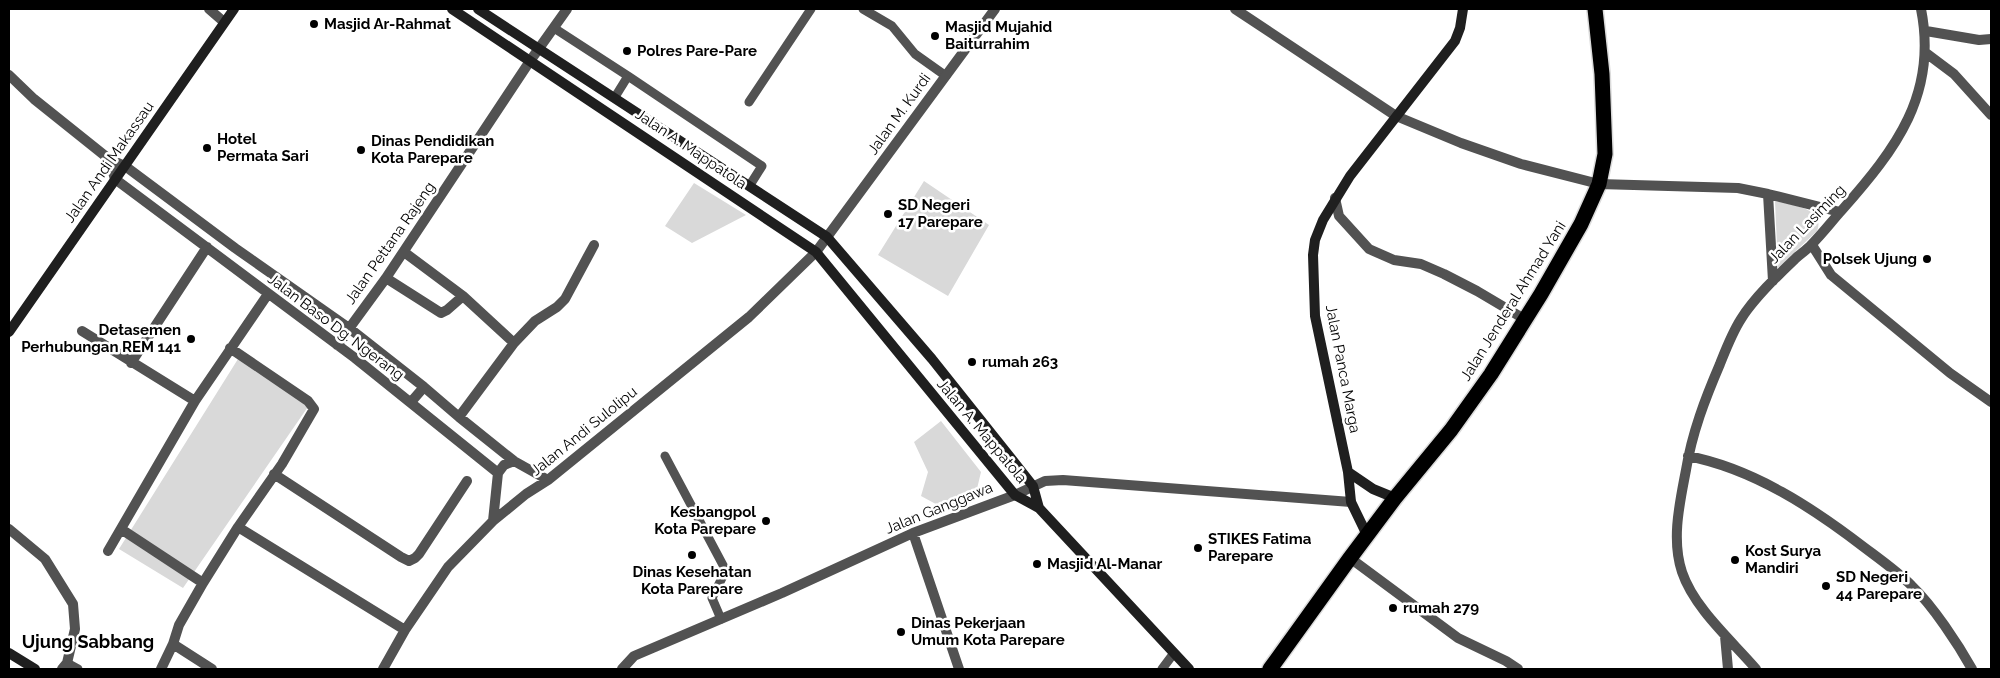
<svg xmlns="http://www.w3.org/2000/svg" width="2000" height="678" viewBox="0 0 2000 678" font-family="Raleway,sans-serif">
	<rect width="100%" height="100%" fill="#fff"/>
	<path fill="#d9d9d9" d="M924,181L989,225L948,296L878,255Z
		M694,183L746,215L692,243L665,226Z
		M1775,201C1791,205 1826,208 1817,231L1778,268Z
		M238,359L312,401L183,588L119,549Z
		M941,421L981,472L976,493L945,509L921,496L928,472L914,442Z"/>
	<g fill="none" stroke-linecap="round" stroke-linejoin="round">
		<g stroke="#dbdbdb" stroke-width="18">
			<path id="highway" d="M1270,669L1350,558L1395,498L1451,430L1491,374L1541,294L1581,224L1599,184L1605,154L1602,74L1595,9"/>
		</g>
		<path stroke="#525252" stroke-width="9" d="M863,9L892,26L915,54L946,76
			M554,28L628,76
			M615,97L628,76L762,166L750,185
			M749,102L811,9
			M665,456L724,567V574L712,598L721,619
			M67,663L78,669
			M1162,669L1174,653"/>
		<path stroke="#525252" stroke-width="10" d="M209,9L224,22
			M1235,9L1396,116L1461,143L1521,164L1599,184L1738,188L1768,194L1840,212
			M1926,31L1979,40L1991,39
			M1926,53L1954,74L1991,115
			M9,75L34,99L109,159L125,166L235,248L349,328L424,387L459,417L514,461L548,480
			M109,159L115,179L355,358L498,473L493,521
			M1768,194L1773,281
			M1335,198L1339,216L1369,249L1394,260L1421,264L1444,274L1477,291L1526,320
			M1812,245L1831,275L1950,373L1991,402
			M386,278L441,313L447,310L463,296L404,252
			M82,331L195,401
			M514,343L535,321L557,307L565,299L594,245
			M337,345L386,278L530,61L567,9
			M131,363L207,247
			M411,402L424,387
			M459,417L514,343L463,296
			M1688,456C1754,469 1813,508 1865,548C1881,560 1898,572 1912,586C1933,606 1958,644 1972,669
			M498,473L504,465L514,461
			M274,474L401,557L409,561L415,558L419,554L467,481
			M238,527L405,630
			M9,529L45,559L73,604L75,629L67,663L62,669
			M121,529L203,583
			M913,533L959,669
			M108,551L195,401L268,294
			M1350,558L1458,638L1506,661L1518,669
			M1725,636L1728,669
			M173,644L212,669
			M161,669L173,644L179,625L203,583L238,527L282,464L314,409L308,401L230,348
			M383,669L405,630L448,567L493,521L526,494L548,480L749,317L816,252L995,9
			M622,669L634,656L782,593L913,533L1015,495L1045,481L1063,480L1351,502
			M1756,669C1732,641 1694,608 1682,572C1671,539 1680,502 1686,470C1692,433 1705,399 1720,364C1726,349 1732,333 1741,319C1754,298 1777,276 1795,259C1800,254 1807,250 1812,244C1823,233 1832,221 1842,210C1896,149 1938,94 1921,9"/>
		<path stroke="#1f1f1f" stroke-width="10" d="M452,9L816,252L1015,495L1039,508L1189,669
			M478,9L827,237L932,359L1033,486L1039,508
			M9,332L234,9
			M1348,472L1373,489L1395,498
			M1367,535L1351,502L1348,472L1315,316L1313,255L1315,240L1323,220L1350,176L1455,41L1460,28L1463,9
			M9,653L35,669"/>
		<use href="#highway" stroke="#000" stroke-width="15"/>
	</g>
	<g fill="#000" stroke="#fff" stroke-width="2">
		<circle cx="314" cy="24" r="5"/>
		<circle cx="935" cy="36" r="5"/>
		<circle cx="627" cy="51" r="5"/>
		<circle cx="207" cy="148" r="5"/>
		<circle cx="361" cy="150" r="5"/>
		<circle cx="888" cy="214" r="5"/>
		<circle cx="1927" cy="259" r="5"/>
		<circle cx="191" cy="339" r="5"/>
		<circle cx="972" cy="362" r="5"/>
		<circle cx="766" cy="521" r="5"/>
		<circle cx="1198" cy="548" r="5"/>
		<circle cx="692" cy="555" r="5"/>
		<circle cx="1735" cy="560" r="5"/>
		<circle cx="1037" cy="564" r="5"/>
		<circle cx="1826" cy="586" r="5"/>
		<circle cx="1393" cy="608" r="5"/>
		<circle cx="901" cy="632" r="5"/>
	</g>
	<g text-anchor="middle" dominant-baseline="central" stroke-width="5" stroke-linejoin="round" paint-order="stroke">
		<g font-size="15" font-weight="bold" fill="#000" stroke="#fff" text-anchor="start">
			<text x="324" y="24">Masjid Ar-Rahmat</text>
			<text x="945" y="27">Masjid Mujahid<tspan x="945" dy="17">Baiturrahim</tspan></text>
			<text x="637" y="51">Polres Pare-Pare</text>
			<text x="217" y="139">Hotel<tspan x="217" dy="17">Permata Sari</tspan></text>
			<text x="371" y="141">Dinas Pendidikan<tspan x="371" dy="17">Kota Parepare</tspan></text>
			<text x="898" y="205">SD Negeri<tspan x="898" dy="17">17 Parepare</tspan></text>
			<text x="1917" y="259" text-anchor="end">Polsek Ujung</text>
			<text x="181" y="330" text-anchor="end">Detasemen<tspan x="181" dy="17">Perhubungan REM 141</tspan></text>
			<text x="982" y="362">rumah 263</text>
			<text x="756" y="512" text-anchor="end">Kesbangpol<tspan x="756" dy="17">Kota Parepare</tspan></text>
			<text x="1208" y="539">STIKES Fatima<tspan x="1208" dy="17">Parepare</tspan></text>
			<text x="1745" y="551">Kost Surya<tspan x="1745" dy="17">Mandiri</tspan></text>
			<text x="1047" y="564">Masjid Al-Manar</text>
			<text x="692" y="572" text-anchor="middle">Dinas Kesehatan<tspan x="692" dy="17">Kota Parepare</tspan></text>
			<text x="1836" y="577">SD Negeri<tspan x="1836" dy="17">44 Parepare</tspan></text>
			<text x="1403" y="608">rumah 279</text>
			<text x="911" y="623">Dinas Pekerjaan<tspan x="911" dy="17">Umum Kota Parepare</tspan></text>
		</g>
		<g font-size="15" fill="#000" stroke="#fff">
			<text transform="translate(899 114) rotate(-54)">Jalan M. Kurdi</text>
			<text transform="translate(691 149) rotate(34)">Jalan A. Mappatola</text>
			<text transform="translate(109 162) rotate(-55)">Jalan Andi Makassau</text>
			<text transform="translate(1807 224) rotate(-46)">Jalan Lasiming</text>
			<text transform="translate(390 243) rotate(-55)">Jalan Pettana Rajeng</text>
			<text transform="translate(1513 301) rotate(-58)">Jalan Jenderal Ahmad Yani</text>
			<text transform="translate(336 327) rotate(37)">Jalan Baso Dg. Ngerang</text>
			<text transform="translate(1343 369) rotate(79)">Jalan Panca Marga</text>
			<text transform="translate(584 431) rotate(-39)">Jalan Andi Sulolipu</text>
			<text transform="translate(982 431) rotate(50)">Jalan A. Mappatola</text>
			<text transform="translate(939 508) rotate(-22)">Jalan Ganggawa</text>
		</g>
		<g font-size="18" font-weight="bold" fill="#000" stroke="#fff">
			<text x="88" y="641">Ujung Sabbang</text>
		</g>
	</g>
	<rect width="2000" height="678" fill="none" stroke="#000000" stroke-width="20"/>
</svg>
